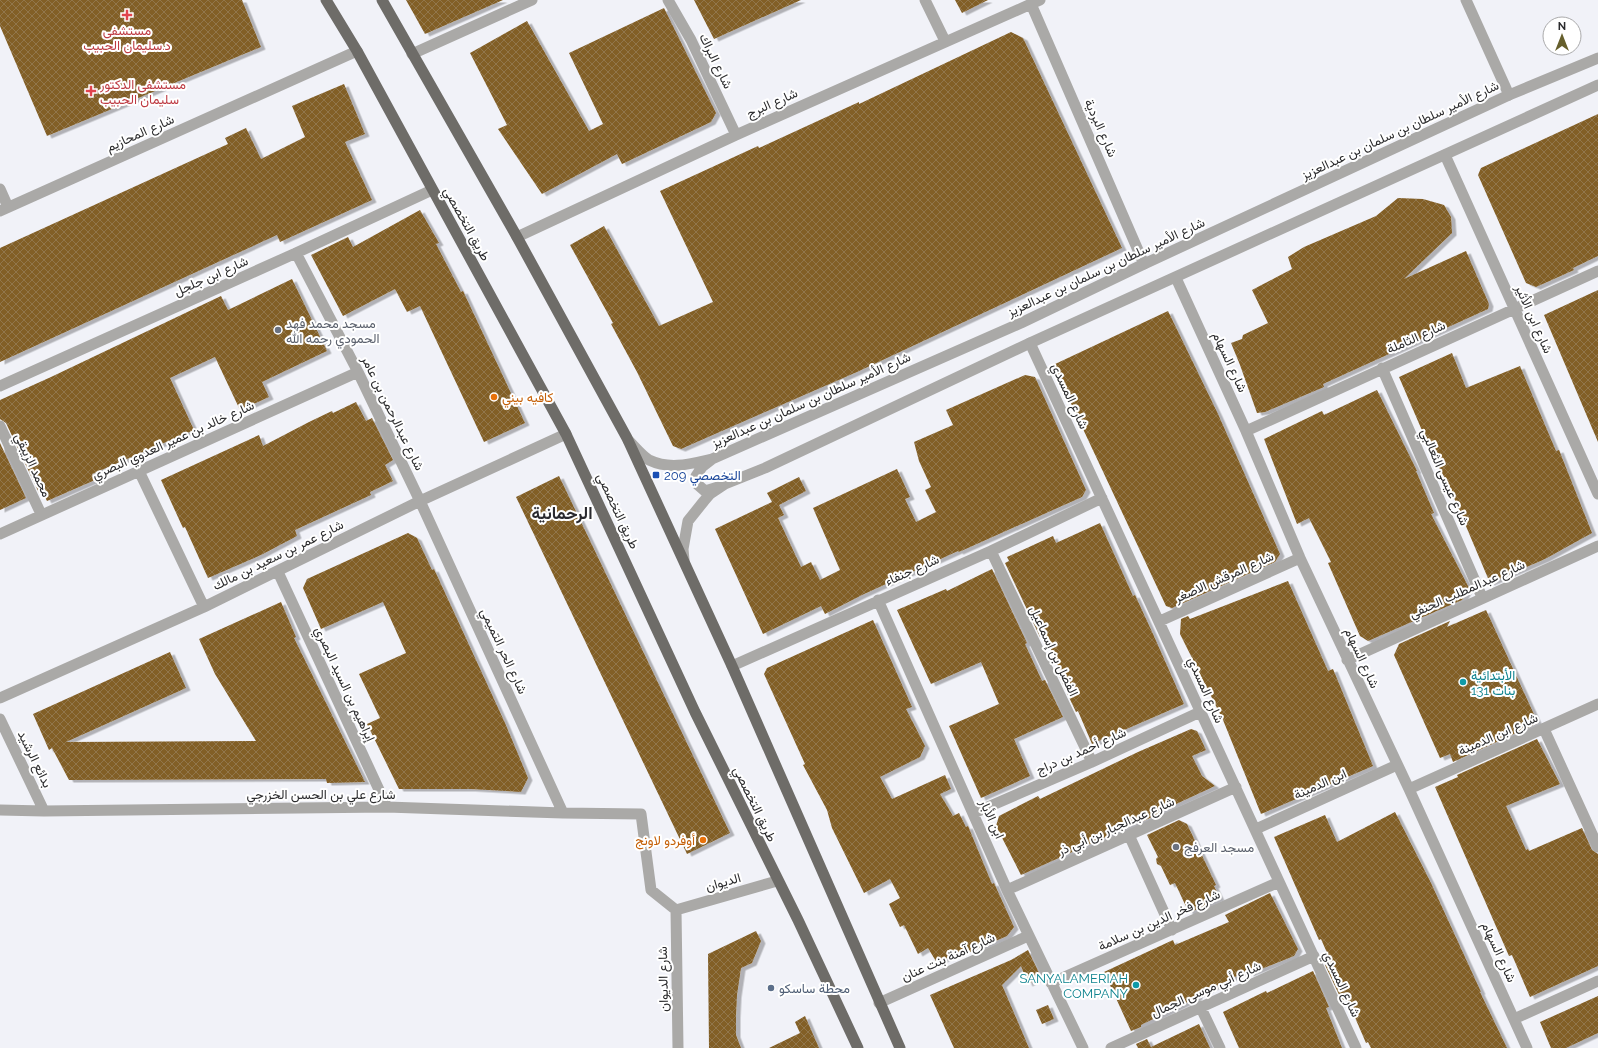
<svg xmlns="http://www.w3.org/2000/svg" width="1598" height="1048" viewBox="0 0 1598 1048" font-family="Raleway,Vazirmatn,sans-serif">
	<defs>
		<pattern id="building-cross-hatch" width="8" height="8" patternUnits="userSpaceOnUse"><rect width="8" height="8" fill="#825e25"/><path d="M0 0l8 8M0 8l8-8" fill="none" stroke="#91764c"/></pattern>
		<filter id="shadow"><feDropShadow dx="4.5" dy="2.5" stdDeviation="0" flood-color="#0004"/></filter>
	</defs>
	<rect width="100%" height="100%" fill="#f1f2f8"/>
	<path fill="url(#building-cross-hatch)" filter="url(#shadow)" d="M0,0H242L261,47L47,136L0,26Z
		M406,0H503L425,34Z
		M694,0H801L714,39Z
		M955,0H988L962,13Z
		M664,8L716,113L711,122L622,164L617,154L542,194L498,129L507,125L470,53L527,21L589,131L603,124L569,53Z
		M1011,32L1023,38L1122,248L857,372L715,434L681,449L673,446L637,372L611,324L613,323L570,245L604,226L659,326L713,302L660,191L758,146L759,148L859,102V104Z
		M344,84L365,134L345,142L372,200L280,242L277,235L0,362V248L228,144L225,138L246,128L261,159L305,137L292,106Z
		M1598,114V256L1573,268L1574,270L1536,287L1526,283L1478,175L1481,168Z
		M1398,198L1423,199L1444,205L1451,217L1452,233L1404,279L1466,251L1489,304L1488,309L1323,384L1324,387L1265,412L1257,413L1240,365L1231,343L1242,339L1243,335L1268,323L1252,290L1292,269L1288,257L1304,247L1376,216Z
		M420,210L439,243L436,244L461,292L463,291L525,423L484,442L420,306L407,312L395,289L343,316L311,255L348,237L353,247Z
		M292,279L327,351L262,382L269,397L240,410L215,357L170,378L194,430L92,474L95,480L47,501L42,491L39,493L6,423L0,419V400L51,377L221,296L228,310Z
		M1598,290V442L1544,315Z
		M1168,311L1218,414L1280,554L1275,562L1172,608L1166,606L1053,365Z
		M1452,353L1466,388L1520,366L1556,451L1559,450L1592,533L1545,559L1490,583L1449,486L1433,456L1399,377Z
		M1025,375L1035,377L1086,490L1082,497L959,552L958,551L862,595L825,614L821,606L763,634L715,529L772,502L767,493L799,477L806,491L779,505L784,515L778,518L801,567L811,562L820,580L840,570L813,508L897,469L910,497L905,499L916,522L936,512L925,490L931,487L919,461L914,442L953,425L946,410Z
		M1377,390L1417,471H1416L1434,513L1431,514L1469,588L1462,600L1368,641L1360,636L1328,563L1331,562L1309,518L1297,524L1264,439L1322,411L1324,415Z
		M356,402L366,421L372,418L393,460L385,465L393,481L370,492L371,495L295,530L297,536L261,555L208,578L185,527L183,528L161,480L259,435L263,446L309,422L332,411L333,413Z
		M0,443L26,498L0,510Z
		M559,476L730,833L687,854L516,497Z
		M1100,523L1133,596L1135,595L1153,634L1184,704L1092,744L1078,711L1076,712L1058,674L1061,673L1045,635L1040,637L1005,563L1009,561L1007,557L1053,536L1056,543Z
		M408,533L417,538L432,570L434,569L505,723L528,778L521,792L471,789H399L367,724L380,718L359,674L406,653L383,602L321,629L303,588L307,579Z
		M992,569L1027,643L1025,644L1042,681L1045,680L1063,717L1014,739L1030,776L981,798L949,726L999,704L981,662L931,684L897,610L946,589L947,591Z
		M1288,581L1328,671L1333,669L1373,766L1261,814L1223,720L1180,634L1181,619L1188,616L1190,619Z
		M281,602L296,637L294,638L365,782L327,783L326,779L69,780L52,748L49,750L33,714L170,652L186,688L66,742L256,741L215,674L199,639Z
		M1486,610L1538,723L1453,762L1450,754L1440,758L1394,655L1399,644L1450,621L1447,627Z
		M873,620L912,707L906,709L925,746L920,757L880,777L892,799L945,775L951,789L940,794L953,816L959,813L966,827L968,826L992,884L994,883L1014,927L1007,936L970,952L968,947L937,963L928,948L918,954L904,925L900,927L889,904L900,898L890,879L864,893L832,828L827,810L803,765L805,764L764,674L767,668Z
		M1191,729L1197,731L1206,750L1192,756L1202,776L1215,786L1161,811L1163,812L1141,822V821L1021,875L996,826L999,816L1038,796L1040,799L1138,752Z
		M1537,739L1560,784L1506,806L1526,850L1528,849L1529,851L1582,828L1592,850L1598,854V966L1530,997L1512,955L1509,956L1435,787L1458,777L1457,775Z
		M1395,812L1431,883L1481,992H1480L1507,1048H1371L1368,1042L1366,1043L1347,999L1342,1001L1325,965L1331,962L1321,939L1319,940L1274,837L1325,815L1337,842Z
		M1179,820L1187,824L1216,885L1214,886L1220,898L1189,913L1175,883L1170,885L1161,866L1157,864L1156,859L1158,857L1147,835Z
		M1270,893L1298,949L1294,956L1249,974V970L1198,995V997L1141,1025V1027L1131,1031L1104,972L1173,940L1175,945L1229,922L1225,915Z
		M756,931L761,941L752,963L741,968L737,995L736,1015V1035L741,1048H709L708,954Z
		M1028,950L1041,977L1028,984L1021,966L1002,985L1029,1048H954L930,995L1011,960Z
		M1313,971L1329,1007L1326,1008L1342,1048H1239L1223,1012L1266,991L1267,993Z
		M1598,996V1033L1566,1048H1551L1540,1022Z
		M1048,1005L1054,1019L1042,1024L1036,1010Z
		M805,1016L819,1048H769L800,1033L795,1022Z
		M1199,1024L1210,1048H1138L1136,1044L1147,1039L1151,1047Z"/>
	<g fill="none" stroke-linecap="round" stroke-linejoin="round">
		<path stroke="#aaa9a7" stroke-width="11" d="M668,0L691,40L736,135
			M925,0L945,41
			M1466,0L1509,95
			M1031,4L1144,264
			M412,54L532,0
			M1445,155L1598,494
			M0,189L8,207
			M0,211L357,51
			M517,237L736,135L1040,0
			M296,253L358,372L420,501L563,813
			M1176,278L1246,431L1300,558L1409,789L1527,1048
			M1030,343L1356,1048
			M1382,368L1482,597
			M0,386L296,253L432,190
			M0,426L41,514
			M1246,431L1598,271
			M139,471L204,607
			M0,534L358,372
			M991,551L1092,762
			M278,572L387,807
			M878,600L1007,890L1083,1048
			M1160,621L1300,558
			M1347,660L1598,546
			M732,666L991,551L1102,498
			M0,698L204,607L420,501L566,434
			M0,719L44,811
			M1544,729L1598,847
			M1409,789L1598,704
			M0,810L44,811L387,807L563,813L641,814L651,890L676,910
			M974,813L1092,762L1200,712
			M1256,829L1397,765
			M1129,835L1172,930
			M1007,890L1236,787
			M676,910L678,1048
			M676,910L777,881
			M1051,983L1279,882
			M879,1003L1028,936
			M1200,1006L1220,1048
			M1514,1019L1598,981
			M1111,1048L1314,956"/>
		<path stroke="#aaa9a7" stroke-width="11" d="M628,440C634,446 642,456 649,460C670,470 690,464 712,459L1021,323L1144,264L1509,95L1598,58
			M711,460L702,467L696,476L697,484L705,491L718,487
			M684,560L683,549L688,521L704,501L710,494L725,484L765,468L1030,343L1598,85"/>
		<path stroke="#6e6c68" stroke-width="11" d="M326,0L357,51L566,434L695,712L798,920L858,1048
			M382,0L517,237L627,438L732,666L900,1048"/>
	</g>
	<g fill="#e0444e" stroke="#fff" stroke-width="1.5">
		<path d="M125 9h4v4h4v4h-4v4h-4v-4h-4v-4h4z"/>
		<path d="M89 85h4v4h4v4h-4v4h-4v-4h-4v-4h4z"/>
	</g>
	<g fill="#6b7280" stroke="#fff" stroke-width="1.5">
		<circle cx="278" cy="330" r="4"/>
		<circle cx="1176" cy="847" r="4"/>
	</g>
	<g fill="#e8710a" stroke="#fff" stroke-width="1.5">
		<circle cx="494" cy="397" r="4"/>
		<circle cx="703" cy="840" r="4"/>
	</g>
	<rect fill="#1a4fb4" stroke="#fff" stroke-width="1.5" x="652" y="471" width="8" height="8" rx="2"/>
	<g fill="#0f9aa8" stroke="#fff" stroke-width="1.5">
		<circle cx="1463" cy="682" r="4"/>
		<circle cx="1136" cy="985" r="4"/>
	</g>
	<circle fill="#5c6f8a" stroke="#fff" stroke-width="1.5" cx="771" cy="988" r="4"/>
	<g text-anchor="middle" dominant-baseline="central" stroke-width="4" stroke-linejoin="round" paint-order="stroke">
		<g font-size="13" fill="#be3a42" stroke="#fff">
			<text x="127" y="30">مستشفى<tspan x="127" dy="15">د.سليمان الحبيب</tspan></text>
			<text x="100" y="84" text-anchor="start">مستشفى الدكتور<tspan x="100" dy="15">سليمان الحبيب</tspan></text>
		</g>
		<g font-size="13" fill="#2b2b2d" stroke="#fff">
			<text transform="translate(716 61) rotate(64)">شارع البراك</text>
			<text transform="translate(772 103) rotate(-24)">شارع البرج</text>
			<text transform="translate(1101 128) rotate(66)">شارع البردية</text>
			<text transform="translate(1400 130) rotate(-25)">شارع الأمير سلطان بن سلمان بن عبدالعزيز</text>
			<text transform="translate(140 133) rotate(-24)">شارع المحازيم</text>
			<text transform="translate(467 224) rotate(61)">طريق التخصصي</text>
			<text transform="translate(1106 267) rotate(-25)">شارع الأمير سلطان بن سلمان بن عبدالعزيز</text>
			<text transform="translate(211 276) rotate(-24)">شارع ابن جلجل</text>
			<text transform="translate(1534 319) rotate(66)">شارع ابن الأثير</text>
			<text transform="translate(1416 337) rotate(-24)">شارع الثاملة</text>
			<text transform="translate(1230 362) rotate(65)">شارع السهام</text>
			<text transform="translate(1070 396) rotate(65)">شارع المسدي</text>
			<text transform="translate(811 400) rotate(-24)">شارع الأمير سلطان بن سلمان بن عبدالعزيز</text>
			<text transform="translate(393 413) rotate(64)">شارع عبدالرحمن بن عامر</text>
			<text transform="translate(173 440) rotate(-24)">شارع خالد بن عمير العدوي البصري</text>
			<text transform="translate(33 465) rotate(65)">محمد الزيبقي</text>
			<text transform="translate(1445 477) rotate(67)">شارع عيسى الثعالبي</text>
			<text transform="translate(618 511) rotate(65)">طريق التخصصي</text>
			<text transform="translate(278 555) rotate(-26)">شارع عمر بن سعيد بن مالك</text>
			<text transform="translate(912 570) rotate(-24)">شارع جنفاء</text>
			<text transform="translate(1224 577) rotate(-24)">شارع المرقش الاصغر</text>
			<text transform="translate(1467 589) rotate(-24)">شارع عبدالمطلب الحنفي</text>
			<text transform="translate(504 651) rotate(65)">شارع الحر التميمي</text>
			<text transform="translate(1054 651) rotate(65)">الفضل بن إسماعيل</text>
			<text transform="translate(1362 658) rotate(65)">شارع السهام</text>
			<text transform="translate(345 684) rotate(65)">إبراهيم بن السيد البصري</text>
			<text transform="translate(1206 690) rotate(66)">شارع المسدي</text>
			<text transform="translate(1498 734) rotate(-24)">شارع ابن الدمينة</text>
			<text transform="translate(1081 751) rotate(-24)">شارع أحمد بن دراج</text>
			<text transform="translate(35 759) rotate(64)">بدائع الرشيد</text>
			<text transform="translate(1320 784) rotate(-24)">ابن الدمينة</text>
			<text x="321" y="794">شارع علي بن الحسن الخزرجي</text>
			<text transform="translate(755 804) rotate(64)">طريق التخصصي</text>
			<text transform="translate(992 819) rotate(66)">ابن الأبار</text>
			<text transform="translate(1116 826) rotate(-24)">شارع عبدالجبار بن أبي ذر</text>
			<text transform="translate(723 882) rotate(-16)">الديوان</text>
			<text transform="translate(1159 920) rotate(-24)">شارع فخر الدين بن سلامة</text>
			<text transform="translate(1499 952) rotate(65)">شارع السهام</text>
			<text transform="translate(948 957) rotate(-24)">شارع آمنة بنت عنان</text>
			<text transform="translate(663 979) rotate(-91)">شارع الديوان</text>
			<text transform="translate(1342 984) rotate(65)">شارع المسدي</text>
			<text transform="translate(1206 989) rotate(-24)">شارع أبي موسى الجمال</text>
		</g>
		<g font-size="13" fill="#5b616d" stroke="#fff" text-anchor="start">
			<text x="286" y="323">مسجد محمد فهد<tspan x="286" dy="15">الحمودي رحمه الله</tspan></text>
			<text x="1184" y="847">مسجد العرفج</text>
		</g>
		<g font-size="13" fill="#c56008" stroke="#fff" text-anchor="start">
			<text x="502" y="397">كافيه بيني</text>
			<text x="695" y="840" text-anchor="end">أوفردو لاونج</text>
		</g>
		<g font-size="13" fill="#164399" stroke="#fff" text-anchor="start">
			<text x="664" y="475">التخصصي 209</text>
		</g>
		<g font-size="13" fill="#0d838f" stroke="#fff" text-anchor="start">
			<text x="1471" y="675">الأبتدائية<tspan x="1471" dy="15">131 بنات</tspan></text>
			<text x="1128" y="978" text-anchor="end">SANYALAMERIAH<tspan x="1128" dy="15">COMPANY</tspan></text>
		</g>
		<g font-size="13" fill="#4e5e75" stroke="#fff" text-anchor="start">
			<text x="779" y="988">محطة ساسكو</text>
		</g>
		<g font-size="17" font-weight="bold" fill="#2a2a2f" stroke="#fff">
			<text x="562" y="513">الرحمانية</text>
		</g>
	</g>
	<g transform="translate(1562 36)"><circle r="19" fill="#ffffff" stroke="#aaaaab"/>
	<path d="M0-3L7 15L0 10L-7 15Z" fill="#665f2c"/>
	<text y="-6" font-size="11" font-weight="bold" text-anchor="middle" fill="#2b2b2d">N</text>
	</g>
</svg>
